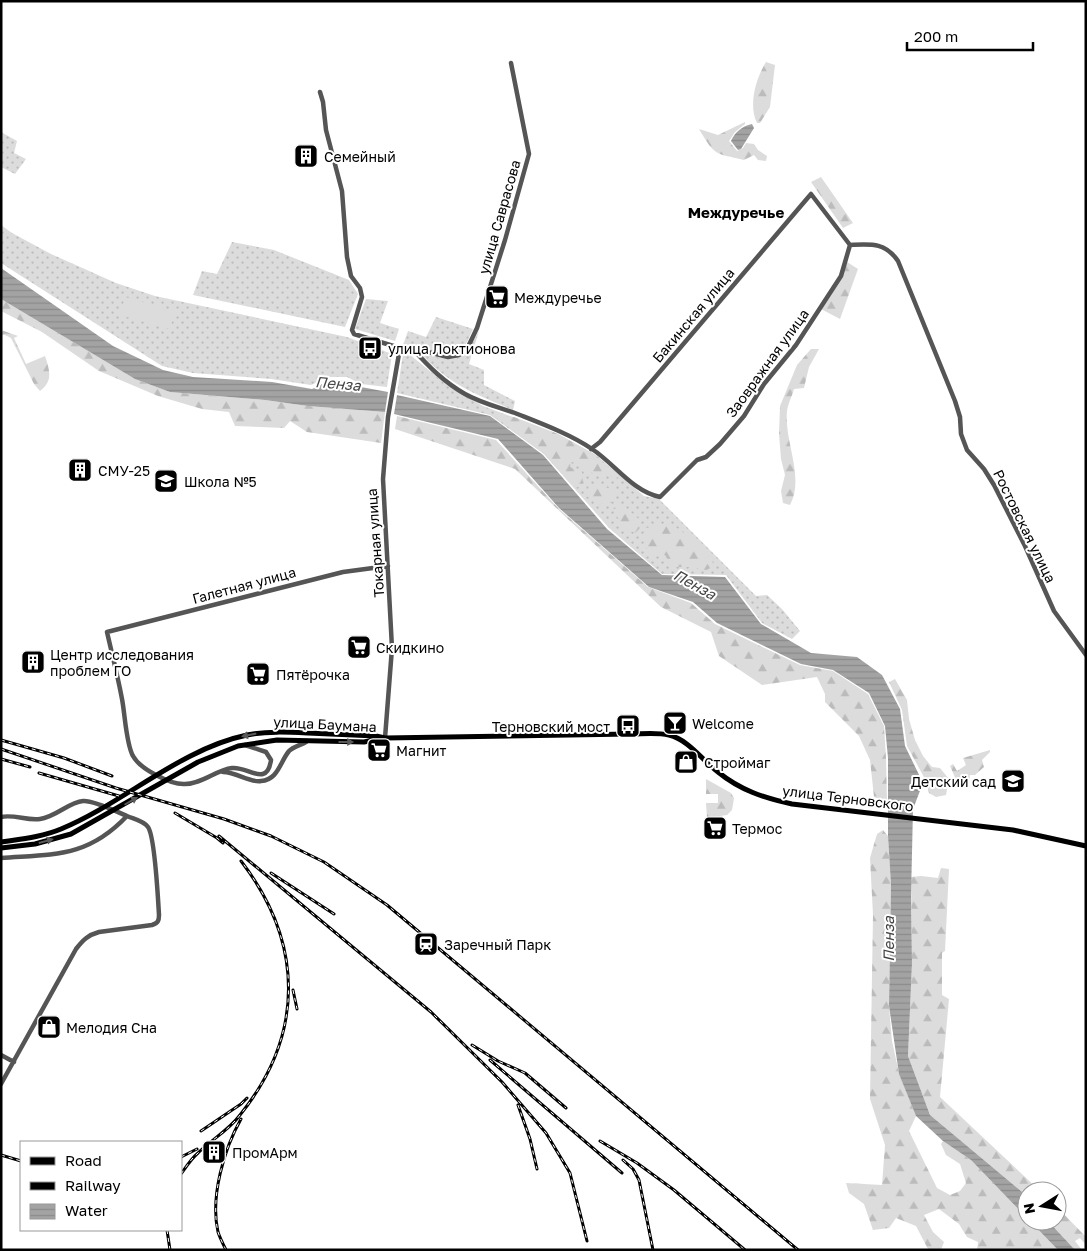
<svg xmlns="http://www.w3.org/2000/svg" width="1087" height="1251" viewBox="0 0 1087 1251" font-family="'Golos Text',sans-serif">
	<defs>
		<pattern id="grass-dots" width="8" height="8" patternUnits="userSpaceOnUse" patternTransform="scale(1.25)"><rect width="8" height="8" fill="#dcdcdc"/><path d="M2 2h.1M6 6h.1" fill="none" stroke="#bbb" stroke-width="1.8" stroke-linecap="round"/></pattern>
		<pattern id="forest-firs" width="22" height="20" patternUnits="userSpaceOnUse" patternTransform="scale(1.25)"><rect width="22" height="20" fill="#dcdcdc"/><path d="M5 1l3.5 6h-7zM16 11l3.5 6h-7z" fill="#bbb"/></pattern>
		<pattern id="water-rules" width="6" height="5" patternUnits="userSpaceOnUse" patternTransform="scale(1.25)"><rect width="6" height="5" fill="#a3a3a3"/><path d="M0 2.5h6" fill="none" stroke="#8b8b8b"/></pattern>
	</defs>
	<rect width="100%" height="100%" fill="#fff"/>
	<path fill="url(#grass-dots)" d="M1,132L17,141L14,153L26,159L15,174L1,167Z
		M1,225L12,233L51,254L116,283L155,296L347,337L392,354L387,387L361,384L347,377H329L311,385L271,379L193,373L162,366L1,263Z
		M232,242L274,250L349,280L358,294L345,327L193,295L202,271L217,274Z
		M366,299L388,301L380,323L399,329L395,341L355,329Z
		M436,317L473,329C469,337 466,348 458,352C447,357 416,347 403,345L408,331L426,337Z
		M479,331L469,364L484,370V385L515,401L513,410C473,393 450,385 420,353C455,362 460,364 479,331Z
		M403,354H409L447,385L483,406L558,434L596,455L644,496L659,499L756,596L767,595L782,609L800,631L792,639L762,623L726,575L662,574L609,528L544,454L490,415L397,393Z"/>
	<path fill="url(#forest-firs)" d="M766,62L775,65L770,107L760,123H757C748,105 756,78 766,62Z
		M745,122V124L735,132L729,141L737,151L743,148L746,143L754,144L758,150L767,156L766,161L758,160L754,155L744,160C714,153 715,156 699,129L718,135Z
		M821,177L853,223L843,228L811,182Z
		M847,262L858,269L840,319L821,309L842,278Z
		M1,299L135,379L170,392L265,400L308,406L385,412L381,443L307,432L290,421L284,428L235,426L229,412L202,409L158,396L99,371L42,332L1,311Z
		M1,330L18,336L14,338L26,364L45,356C50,371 53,381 40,391L34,384L11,338L5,335H1Z
		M811,349H819L809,367L804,388L794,389C792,396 788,404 787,411C784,442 805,477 790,505L783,503L781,491L785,475L781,459L779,434L780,406L797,365Z
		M397,416L496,440L559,509L648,587L691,603L715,624L800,665L833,671L868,694L884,726L886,758L887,802L874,797L870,760L859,736L825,702V694L817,677L762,685L719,656L711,632L661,607L515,469L395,429Z
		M494,416L514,417L558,434L592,453L621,478L593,474L582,464L571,462L570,467L582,472L583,485L575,488L544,454Z
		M600,484L615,492V501L605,505L584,495L590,485Z
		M617,505L624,506L641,521L640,528L635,533L623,527L613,509Z
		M671,524C689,536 704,548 715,566L706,570L690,567H674L665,555L653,556L646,547V528Z
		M895,679L907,700L909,719L915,740L923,756L932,767L940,768L949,779L946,795L936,797L929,793L925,779L907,746L902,710L889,682Z
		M990,750V752L982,760L984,767L975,775H970L968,784H958L950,766L953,764L957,771L966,765L963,758Z
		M706,779L731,793L734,798L732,810L727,815L707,818L706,803H718V794H706Z
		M883,830L888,836L891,885L889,1007L892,1041L899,1073L916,1116L909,1131L937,1188L950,1195L960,1191L966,1183L960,1164L946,1155L941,1144L943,1141L971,1160L1027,1218V1221H1030L1058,1250H977L978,1242L967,1237L959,1224L939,1209L924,1215L933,1232L944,1242L941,1250L928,1249L916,1226L896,1218L889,1228L873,1230L864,1204L849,1193L846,1183L882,1185L885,1145L870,1099L873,915L870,858L877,834Z
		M941,868L949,869L945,951L942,953V995L949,999L940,1097L1040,1191H1027V1198L930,1115L908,1056L912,963L911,877L921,876L938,878Z
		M1057,1207L1086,1237V1245L1080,1238L1075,1241L1082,1250H1075L1048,1221H1057Z"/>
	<path fill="#dcdcdc" d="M125,297L175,311L170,329L120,315Z"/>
	<path fill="url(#water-rules)" d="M752,124L754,128L741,149L738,150L731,141C735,132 742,126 752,124Z
		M1,268L113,346L163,370L193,377L272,382L312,389L331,380L349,381L361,387L388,392L385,412L308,406L265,400L170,392L135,379L1,299Z
		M397,395L490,416L543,455L607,529L662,575L725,577L761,624L811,653L857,657L882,675L900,709L905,746L923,783L913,809L911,896L912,963L908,1056L930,1115L1022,1192L1027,1198V1218L971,1160L943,1141L916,1116L899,1074L889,1006L891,885L888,836V758L885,726L869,693L833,670L801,664L717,623L693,602L649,587L559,508L498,439L394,414Z
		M1030,1221H1048L1075,1250H1058Z"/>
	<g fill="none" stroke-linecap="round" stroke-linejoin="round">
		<path stroke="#555" stroke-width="4.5" d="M320,92L323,102L326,130L342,191L347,257L351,276L360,288L362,297L352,330L354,334L400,348L413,349C429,367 444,382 465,394C481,403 498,407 515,413C540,423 570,434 592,449C615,464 632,491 660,497L697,460L706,457L720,444L744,416L764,384L796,345L841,276L850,245
			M850,245C871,244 885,242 898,261L955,401L960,417L961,434L967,450L984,469L994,485L1025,546L1054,611L1086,655
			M415,349L448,357L459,355L468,347L477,328L505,240L529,154L511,63
			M591,449L600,442L811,194L850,245
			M385,738L392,648L383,479L388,417L400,348
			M245,745L266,752L271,760C267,788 248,766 232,768C216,770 202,784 185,784C171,785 140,769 133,756C126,744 125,714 122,699C118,677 112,654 107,632L343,572L388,566
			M223,772C237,772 249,783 261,781C278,780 280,762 289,751C293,747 301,745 306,742
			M1,817C14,814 27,821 40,819C56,817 69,802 83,801C94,800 117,812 127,816
			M1,858C54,854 87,858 127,816C134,819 144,821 148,827C155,837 158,899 159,915C159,921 158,923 152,925L99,932C88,935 83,940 76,949L1,1084
			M1,1055L14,1062"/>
		<path stroke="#000" stroke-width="5" d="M1,842C21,839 42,837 61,829C124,803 180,749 247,735C267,731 287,732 308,733C330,734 353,735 376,736L385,738L630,734C642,734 656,732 669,735C689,740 702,760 718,772C740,790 764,798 792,804L1013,830L1086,846
			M1,848L35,844L71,834L198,762L238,746L277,740L364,742L384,738"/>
		<g stroke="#000" stroke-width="3">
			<path id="rail" d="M1,740L64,758L112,776
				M1,749L116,788L224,819L271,836L324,862L387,905L798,1250
				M1,759L30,767
				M39,773L119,796
				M175,813L217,838L223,843
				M219,836L431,1012L502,1082L546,1133L570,1173L587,1241
				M271,873L334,914
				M293,990L297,1009
				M472,1045L498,1061L525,1073L566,1108
				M490,1060L622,1173
				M518,1105L530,1139L537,1169
				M201,1131L241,1104L247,1098
				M600,1141L637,1163L674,1190L745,1250
				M1,1155L21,1161
				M181,1157L197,1149
				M623,1160L633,1169L639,1180L653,1250
				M181,1174C186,1167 191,1159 198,1153C211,1140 229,1130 240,1115C305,1034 304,943 241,861
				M167,1230L170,1250
				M226,1250C223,1244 220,1238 218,1232C210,1197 224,1149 241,1119"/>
		</g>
		<use href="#rail" stroke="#fff" stroke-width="1" stroke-dasharray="4" stroke-linecap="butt"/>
	</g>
	<defs><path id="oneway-solid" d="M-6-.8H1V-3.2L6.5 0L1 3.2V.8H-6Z" transform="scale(1.25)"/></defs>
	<g fill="#595959">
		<use href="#oneway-solid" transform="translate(249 735) rotate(169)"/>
		<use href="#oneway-solid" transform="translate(346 742)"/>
		<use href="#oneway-solid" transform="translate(131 801) rotate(-30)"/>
		<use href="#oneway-solid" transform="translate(46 841) rotate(-15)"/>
	</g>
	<defs>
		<g id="building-square" transform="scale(1.25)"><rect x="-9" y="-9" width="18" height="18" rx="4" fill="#000" stroke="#fff"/><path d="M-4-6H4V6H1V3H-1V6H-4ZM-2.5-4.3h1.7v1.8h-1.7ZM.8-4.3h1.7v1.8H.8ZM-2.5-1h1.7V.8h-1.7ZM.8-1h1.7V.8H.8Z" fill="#fff"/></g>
		<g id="supermarket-square" transform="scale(1.25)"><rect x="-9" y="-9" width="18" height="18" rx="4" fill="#000" stroke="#fff"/><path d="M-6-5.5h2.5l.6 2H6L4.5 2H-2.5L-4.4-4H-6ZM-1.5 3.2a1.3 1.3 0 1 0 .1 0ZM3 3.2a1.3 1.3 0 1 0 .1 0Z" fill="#fff"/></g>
		<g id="bus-square" transform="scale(1.25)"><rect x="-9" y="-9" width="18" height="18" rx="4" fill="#000" stroke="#fff"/><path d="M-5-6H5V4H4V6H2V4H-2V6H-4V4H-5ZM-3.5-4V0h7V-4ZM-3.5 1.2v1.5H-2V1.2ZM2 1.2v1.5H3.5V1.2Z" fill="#fff"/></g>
		<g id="school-square" transform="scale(1.25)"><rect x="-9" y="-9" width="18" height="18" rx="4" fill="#000" stroke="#fff"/><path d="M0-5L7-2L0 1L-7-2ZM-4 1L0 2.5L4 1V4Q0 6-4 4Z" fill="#fff"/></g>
		<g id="bar-square" transform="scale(1.25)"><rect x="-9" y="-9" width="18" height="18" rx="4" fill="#000" stroke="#fff"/><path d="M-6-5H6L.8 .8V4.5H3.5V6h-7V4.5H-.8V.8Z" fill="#fff"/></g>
		<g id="shop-square" transform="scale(1.25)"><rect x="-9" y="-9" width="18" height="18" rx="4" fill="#000" stroke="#fff"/><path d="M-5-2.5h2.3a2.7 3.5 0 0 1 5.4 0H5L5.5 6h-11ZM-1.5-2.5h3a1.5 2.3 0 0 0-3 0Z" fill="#fff"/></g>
		<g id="station-square" transform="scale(1.25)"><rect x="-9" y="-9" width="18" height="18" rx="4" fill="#000" stroke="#fff"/><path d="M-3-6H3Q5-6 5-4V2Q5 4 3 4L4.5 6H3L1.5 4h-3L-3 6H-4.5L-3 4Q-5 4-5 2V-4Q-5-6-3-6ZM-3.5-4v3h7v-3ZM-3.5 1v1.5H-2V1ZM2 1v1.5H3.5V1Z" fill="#fff"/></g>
	</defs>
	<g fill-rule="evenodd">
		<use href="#building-square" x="306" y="156"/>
		<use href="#supermarket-square" x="497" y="297"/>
		<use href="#bus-square" x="370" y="348"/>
		<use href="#building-square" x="80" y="470"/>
		<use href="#school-square" x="166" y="481"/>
		<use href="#supermarket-square" x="359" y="647"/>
		<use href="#building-square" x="33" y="662"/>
		<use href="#supermarket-square" x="258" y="674"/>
		<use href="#bar-square" x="675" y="723"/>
		<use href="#bus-square" x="628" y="726"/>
		<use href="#supermarket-square" x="379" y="750"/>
		<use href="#shop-square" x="686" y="762"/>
		<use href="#school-square" x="1013" y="781"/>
		<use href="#supermarket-square" x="715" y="828"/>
		<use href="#station-square" x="426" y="944"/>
		<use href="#shop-square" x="49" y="1027"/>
		<use href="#building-square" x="214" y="1152"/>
	</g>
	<g text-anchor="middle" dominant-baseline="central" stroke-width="4" stroke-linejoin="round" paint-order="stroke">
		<g font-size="14" fill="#000" stroke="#fff" text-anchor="start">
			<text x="324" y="156">Семейный</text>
			<text x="514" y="297">Междуречье</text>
			<text x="388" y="348">улица Локтионова</text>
			<text x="98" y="470">СМУ-25</text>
			<text x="184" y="481">Школа №5</text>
			<text x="376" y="647">Скидкино</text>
			<text x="50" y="654">Центр исследования<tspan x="50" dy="16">проблем ГО</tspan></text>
			<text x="276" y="674">Пятёрочка</text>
			<text x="692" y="723">Welcome</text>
			<text x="610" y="726" text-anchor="end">Терновский мост</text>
			<text x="396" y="750">Магнит</text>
			<text x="704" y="762">Строймаг</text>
			<text x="996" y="781" text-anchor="end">Детский сад</text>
			<text x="732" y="828">Термос</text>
			<text x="444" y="944">Заречный Парк</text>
			<text x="66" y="1027">Мелодия Сна</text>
			<text x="232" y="1152">ПромАрм</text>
		</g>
		<g font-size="14" fill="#000" stroke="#fff">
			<text transform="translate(499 217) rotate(-74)">улица Саврасова</text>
			<text transform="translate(693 315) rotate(-50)">Бакинская улица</text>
			<text transform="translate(767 363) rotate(-54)">Заовражная улица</text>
			<text transform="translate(1025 526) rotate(64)">Ростовская улица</text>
			<text transform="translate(375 543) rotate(-94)">Токарная улица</text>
			<text transform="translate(244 585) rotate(-15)">Галетная улица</text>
			<text transform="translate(325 724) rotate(3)">улица Баумана</text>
			<text transform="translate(848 798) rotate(7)">улица Терновского</text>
		</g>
		<g font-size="15" font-weight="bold" fill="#000" stroke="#fff">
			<text x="736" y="212">Междуречье</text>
		</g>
		<g font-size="15" font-style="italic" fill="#444" stroke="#fff">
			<text transform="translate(338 383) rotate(5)">Пенза</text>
			<text transform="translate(695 584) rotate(29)">Пенза</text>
			<text transform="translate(888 939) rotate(-90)">Пенза</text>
		</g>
	</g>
	<rect width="1087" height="1251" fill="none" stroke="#000000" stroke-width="5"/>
	<rect x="20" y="1141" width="162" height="90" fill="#ffffff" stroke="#999999"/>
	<rect x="30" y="1157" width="25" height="8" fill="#000000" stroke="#999999"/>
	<text x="65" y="1166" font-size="15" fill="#000000">Road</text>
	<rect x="30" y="1182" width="25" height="8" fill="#000000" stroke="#999999"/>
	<text x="65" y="1191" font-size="15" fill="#000000">Railway</text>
	<rect x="30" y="1204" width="25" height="15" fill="url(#water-rules)" stroke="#999999"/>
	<text x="65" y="1216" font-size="15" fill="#000000">Water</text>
	<g transform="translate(1042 1206) rotate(259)"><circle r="24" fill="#ffffff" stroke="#999999"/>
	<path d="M0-4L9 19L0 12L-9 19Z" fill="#000000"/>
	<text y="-8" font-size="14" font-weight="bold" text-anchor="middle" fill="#000000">N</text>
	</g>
	<path d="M907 42v8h126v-8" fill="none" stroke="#000000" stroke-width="2.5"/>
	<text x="914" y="42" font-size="15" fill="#000000" stroke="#ffffff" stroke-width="4" paint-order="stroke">200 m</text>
</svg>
